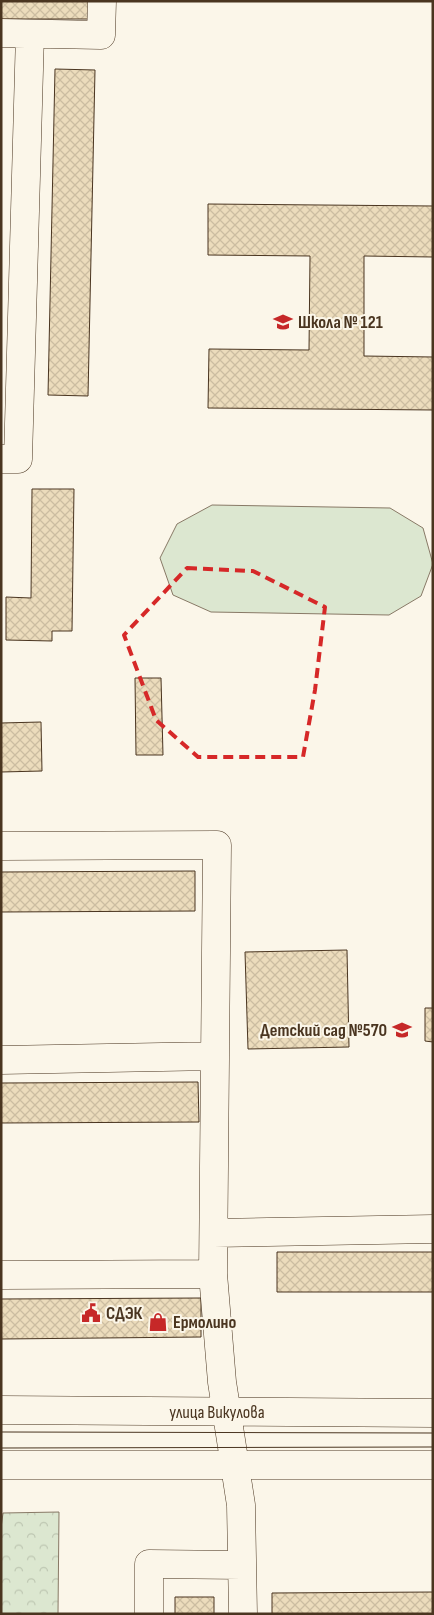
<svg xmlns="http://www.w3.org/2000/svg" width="434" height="1615" viewBox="0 0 434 1615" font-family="'Sofia Sans Condensed',sans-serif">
	<defs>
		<pattern id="park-crowns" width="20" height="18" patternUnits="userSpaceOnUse" patternTransform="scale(1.25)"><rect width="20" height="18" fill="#dce7d0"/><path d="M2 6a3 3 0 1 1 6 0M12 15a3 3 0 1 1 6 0" fill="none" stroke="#bec7b2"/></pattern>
		<pattern id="building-cross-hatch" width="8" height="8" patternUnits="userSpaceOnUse" patternTransform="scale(1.25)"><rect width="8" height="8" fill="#ecdcbc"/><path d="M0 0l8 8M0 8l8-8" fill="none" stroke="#ccbda1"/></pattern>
	</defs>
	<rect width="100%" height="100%" fill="#fbf6e9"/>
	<path fill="url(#park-crowns)" stroke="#887966" d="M59,1512L58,1614H1V1528L3,1513Z"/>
	<path fill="#dce7d0" stroke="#887966" d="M212,505L390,508L423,528L433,564L421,596L389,615L211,612L173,595L160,558L177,524Z"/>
	<path fill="url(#building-cross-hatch)" stroke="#4a3520" d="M1,1H96V19H1Z
		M55,69L95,70L88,396L48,395Z
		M208,204L433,206V257L364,256V356L433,357V410L208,408L209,349L309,350L310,256L208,255Z
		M32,489H74L72,631H52V641L6,640V597L31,598Z
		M135,678H161L163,755H136Z
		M41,722L42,771L1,772V723Z
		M195,871V911L1,912V872Z
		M347,950L349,1047L248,1049L245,952Z
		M425,1008H433V1042L425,1041Z
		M198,1082L199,1122L1,1123V1083Z
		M277,1252H433V1292H277Z
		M201,1298V1337L1,1339V1299Z
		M433,1592V1614H272V1593Z
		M175,1597H214V1614H175Z"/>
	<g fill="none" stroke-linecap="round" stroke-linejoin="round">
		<g stroke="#4a3520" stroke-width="29">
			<path id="minor" d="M1,33L101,35L102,1
				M1,459H18L30,34
				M1,846L217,845L213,1274L222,1382L241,1505L243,1614
				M1,1060L215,1056
				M214,1233L433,1229
				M1,1275L213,1274
				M1,1410L433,1413
				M1,1465H433
				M149,1614V1564L241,1565"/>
		</g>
		<use href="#minor" stroke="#fbf6e9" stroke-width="28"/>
		<path stroke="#4a3520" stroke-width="1" d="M1,1432L433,1433
			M1,1448L433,1447"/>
	</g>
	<path fill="none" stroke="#d62828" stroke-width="4" stroke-dasharray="10 6" stroke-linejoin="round" d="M187,568L253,571L325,607L315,690L303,757H198L156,720L124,635Z"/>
	<defs>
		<g id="school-bare" transform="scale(1.5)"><path d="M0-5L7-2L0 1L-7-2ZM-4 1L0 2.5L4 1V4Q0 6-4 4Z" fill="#c62828" stroke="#fbf6e9" stroke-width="2.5" paint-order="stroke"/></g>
		<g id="civic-bare" transform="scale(1.5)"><path d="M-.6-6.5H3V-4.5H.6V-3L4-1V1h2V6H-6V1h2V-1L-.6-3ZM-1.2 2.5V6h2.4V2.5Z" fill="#c62828" stroke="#fbf6e9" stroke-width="2.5" paint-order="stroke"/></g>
		<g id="shop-bare" transform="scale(1.5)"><path d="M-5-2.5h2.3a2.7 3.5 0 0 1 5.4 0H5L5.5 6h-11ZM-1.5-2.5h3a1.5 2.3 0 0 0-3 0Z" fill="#c62828" stroke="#fbf6e9" stroke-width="2.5" paint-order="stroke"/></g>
	</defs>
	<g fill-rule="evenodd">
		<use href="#school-bare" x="283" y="322"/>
		<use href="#school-bare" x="402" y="1030"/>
		<use href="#civic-bare" x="91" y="1313"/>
		<use href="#shop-bare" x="158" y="1322"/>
	</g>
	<g text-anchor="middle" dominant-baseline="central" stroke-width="4" stroke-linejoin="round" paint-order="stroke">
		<g font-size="18" font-weight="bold" fill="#4a3520" stroke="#fbf6e9" text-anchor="start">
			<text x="298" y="322">Школа № 121</text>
			<text x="387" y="1030" text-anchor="end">Детский сад №570</text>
			<text x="106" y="1313">СДЭК</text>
			<text x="173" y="1322">Ермолино</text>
		</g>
		<g font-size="18" fill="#4a3520" stroke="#fbf6e9">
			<text x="217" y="1412">улица Викулова</text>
		</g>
	</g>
	<rect width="434" height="1615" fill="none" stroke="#4a3520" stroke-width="5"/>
</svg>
